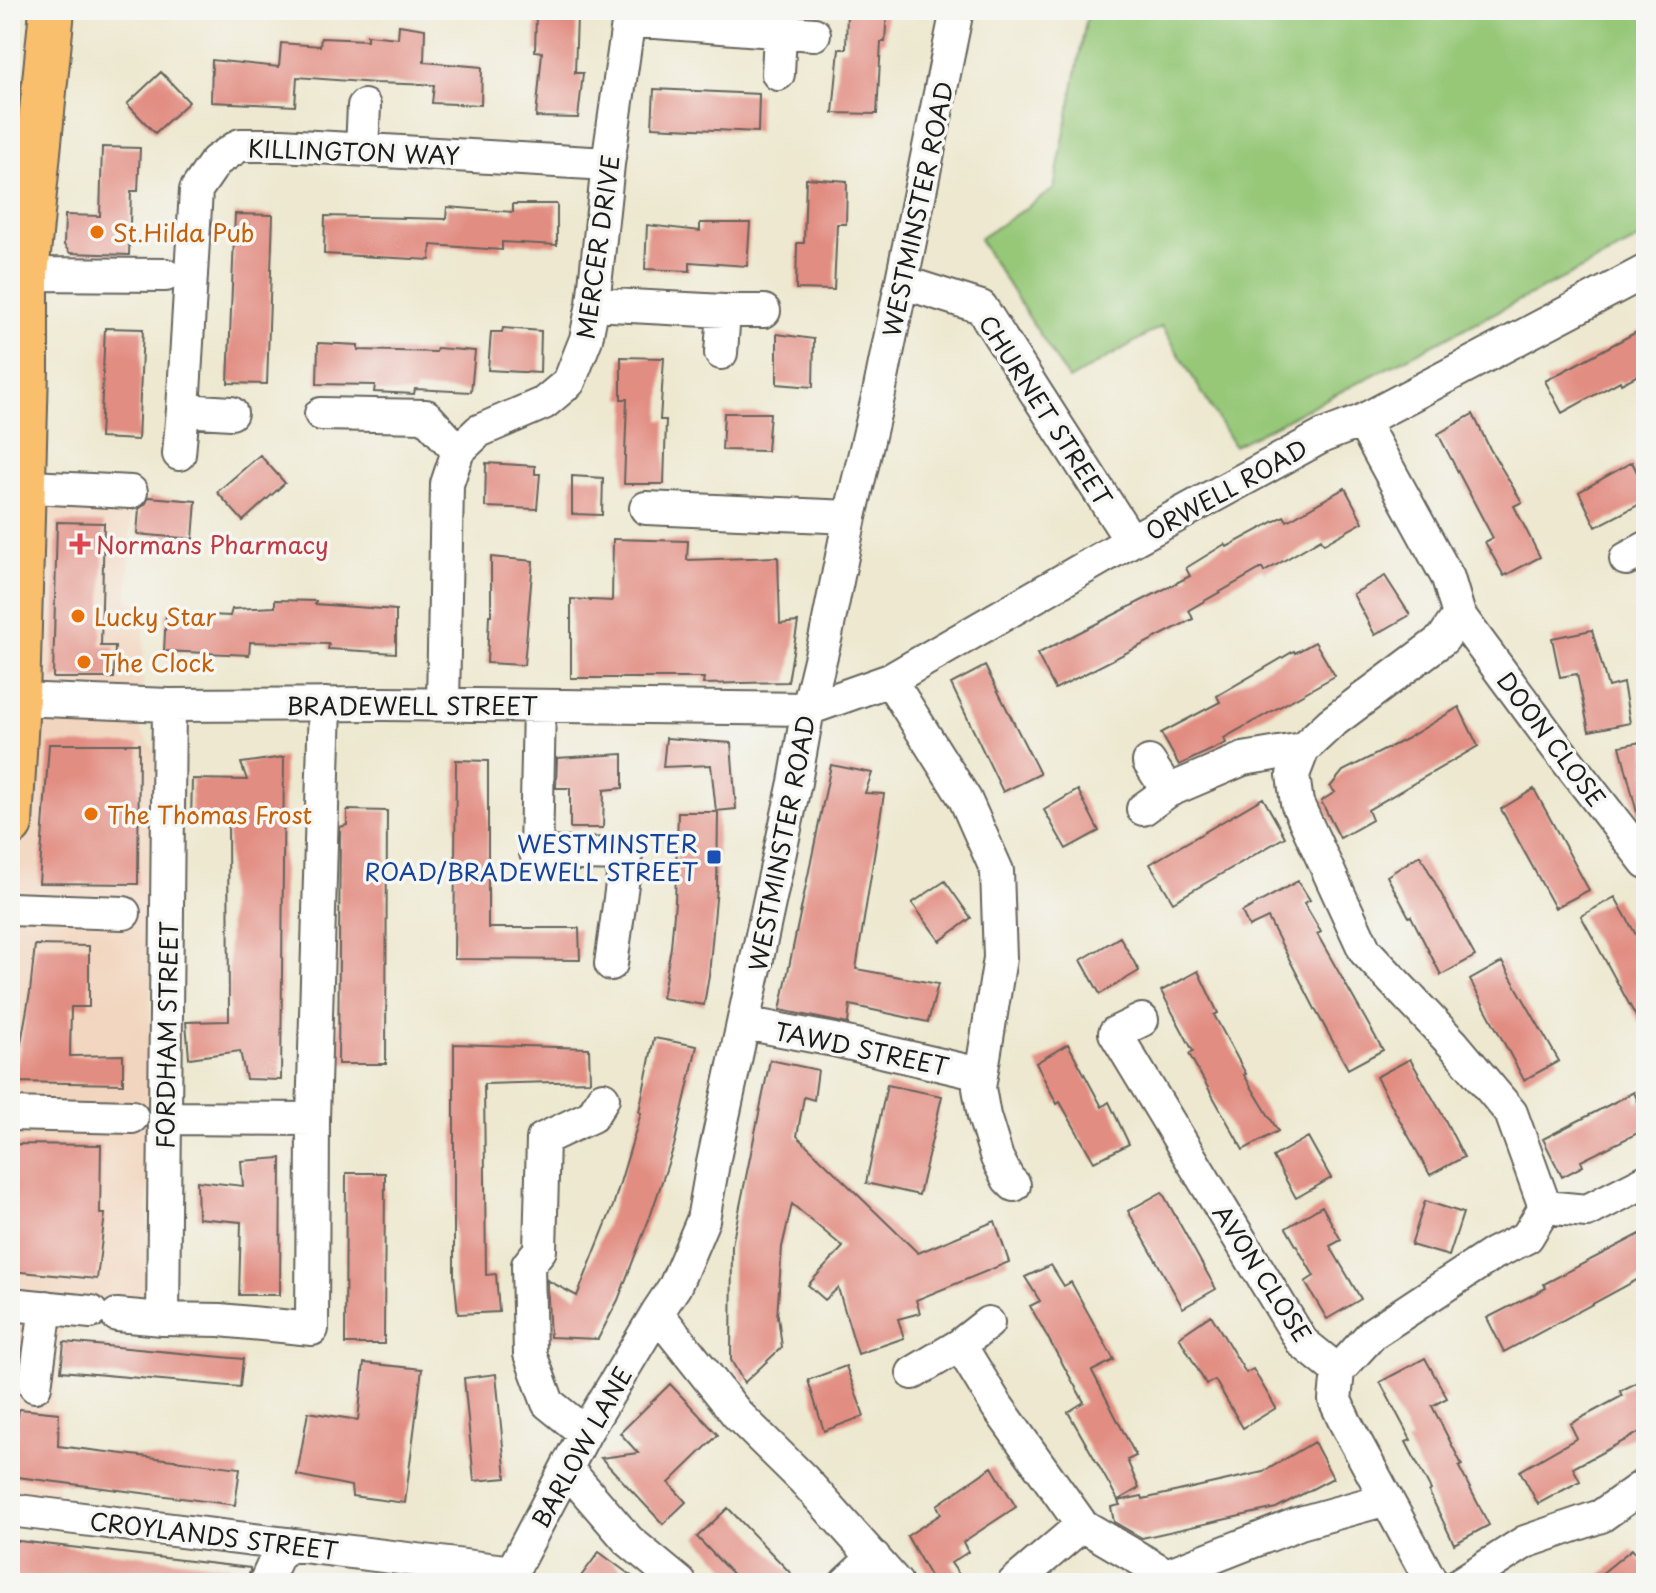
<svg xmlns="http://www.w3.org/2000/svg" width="1656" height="1593" viewBox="0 0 1656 1593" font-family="'Playpen Sans',sans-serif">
	<rect width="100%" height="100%" fill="#f6f6f2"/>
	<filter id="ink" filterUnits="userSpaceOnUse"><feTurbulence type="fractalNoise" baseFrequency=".0125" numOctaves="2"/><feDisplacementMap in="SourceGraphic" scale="16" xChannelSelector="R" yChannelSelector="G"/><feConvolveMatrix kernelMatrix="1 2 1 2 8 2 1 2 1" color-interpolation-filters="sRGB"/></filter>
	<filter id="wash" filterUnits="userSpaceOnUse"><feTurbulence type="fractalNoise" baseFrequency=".006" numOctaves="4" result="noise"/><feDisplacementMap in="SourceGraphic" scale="32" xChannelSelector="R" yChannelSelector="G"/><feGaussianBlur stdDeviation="1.8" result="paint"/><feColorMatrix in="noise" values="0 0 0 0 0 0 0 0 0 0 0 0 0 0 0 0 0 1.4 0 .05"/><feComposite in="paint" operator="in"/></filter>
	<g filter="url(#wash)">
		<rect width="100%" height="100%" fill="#ede8cf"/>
		<path fill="#f2d5be" d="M22,504L131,507L128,602L145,604L141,732L155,751L146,1305L65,1308L52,1410L63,1412L56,1517L10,1511V534Z"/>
		<path fill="#96c878" stroke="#59724a" stroke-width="2" d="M1088,10H1646V236L1234,446L1162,326L1069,380L979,239L1054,189Z"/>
		<g id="blocks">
			<path fill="#e28d82" d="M847,10H887L885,42H881L877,114L833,113L839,49H846Z
				M536,15L577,16L575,73H583L578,118L536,117L542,52L535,51Z
				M399,25L425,29L424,62L482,67L481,105L432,103L434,85L375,83L297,77L295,106L211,102L212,60L279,67L281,43L320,46L321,38L367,40V35L398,38Z
				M161,72L189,102L155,133L127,104Z
				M654,89L759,94L758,132L652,127Z
				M102,147L140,148L138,191H131L129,255L70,253L64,245L65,215L100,216Z
				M806,178L847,181L846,224H837L834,290L796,289L797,243H804Z
				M513,204H557V245L502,242V250L431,245L430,260L324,254L325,216L446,219L447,207L513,212Z
				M235,214L273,215L267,384L228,383Z
				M700,223H750L747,266L690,262V271L645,269L647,225L700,231Z
				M1646,327V371L1621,384L1620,381L1562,413L1545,381Z
				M105,328L143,329L138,440L100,438Z
				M503,328L541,331L540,373L488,370L491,332H502Z
				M777,334L814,339L813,387L777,384Z
				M318,343L358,345V350L436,352L437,348L475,351L471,392L415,389L414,394L374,392L375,385L317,384Z
				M621,357L664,358L660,420H666L664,484H624L627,399H621Z
				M724,413H770L767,451L722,450Z
				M1473,414L1490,449L1522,502L1514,506L1540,557L1504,576L1485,542L1493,538L1438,434Z
				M260,455L285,483L243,521L217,492Z
				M1632,462L1646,490V501L1596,527L1579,492Z
				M486,463L535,466V474H540L537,509L485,507Z
				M572,476L603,478L602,515L572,514Z
				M1345,488L1363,522L1324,544L1321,539L1264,572L1262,568L1189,610L1193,619L1055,689L1037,654L1190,576L1186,568L1225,544L1227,547L1284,516L1287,521Z
				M149,497L196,501L193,539L137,534L139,509L146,503Z
				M57,522L104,523L101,646H115L114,678H53Z
				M613,539L688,541L687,560L778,557L780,624L798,622L788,682L703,684L704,678H571V599L612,601Z
				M491,557L533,561L524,665L487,663L489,615H491Z
				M1385,576L1410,615L1375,635L1353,594Z
				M275,600L316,601L315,604L396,610V653L328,649L329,644L250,642L249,655L164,651L166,613L230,616L232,609L275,607Z
				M1592,630L1608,687L1623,683L1630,723L1589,731L1577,674L1560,677L1552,638Z
				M1315,642L1335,676L1224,738L1226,743L1179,765L1161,733L1220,702L1217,696L1294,651L1295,653Z
				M985,666L1040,774L1003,792L951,684Z
				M1459,707L1478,746L1368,810L1372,820L1340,838L1321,801L1335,792L1330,787L1343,771L1406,739Z
				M666,738L731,743L736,809L716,811L711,765L663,767Z
				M1646,741V816L1638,817L1620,746Z
				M49,744H139L138,884L39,883Z
				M623,754V788L604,790L603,828H570V788H556L557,758Z
				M284,757L281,1080L246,1079L240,1051L189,1058L186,1022L229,1021L228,822H191L192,779L247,780L241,763Z
				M456,760L488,761V928H579L580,960L454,959Z
				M831,765L872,773L865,793L884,794L856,969L938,984L928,1022L850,1005L848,1024L780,1010Z
				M1534,789L1589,890L1555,908L1501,809Z
				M1078,790L1099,831L1066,849L1044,810Z
				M1263,798L1285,837L1173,902L1150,864Z
				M347,810L387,811L386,1064H338L340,827L347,825Z
				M678,812H718L717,888L709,975L704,1005L662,998L671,947L675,902Z
				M1420,855L1475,956L1441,975L1411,916L1409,917L1387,876Z
				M945,881L971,918L940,941L912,903Z
				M1298,881L1310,900L1304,903L1321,932L1317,934L1383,1050L1348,1069L1316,1011L1268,918L1249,927L1242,912Z
				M1615,897L1646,953V1035L1581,916Z
				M1120,937L1139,971L1100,994L1081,960Z
				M35,945L89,946V1007H71L70,1056L123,1055V1084L14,1082L30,992Z
				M1502,962L1559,1061L1524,1080L1470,980Z
				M1198,971L1218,1013L1214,1015L1246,1074L1244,1075L1278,1131L1243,1150L1189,1054L1193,1051L1161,991Z
				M654,1038L697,1046L674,1146L651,1214L618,1300L598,1339L550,1337L547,1280L577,1296L613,1206L641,1113L639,1112Z
				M454,1044L589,1048L590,1081L484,1084L486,1275L496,1274L499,1312L458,1314L454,1275Z
				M1068,1044L1102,1107L1109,1102L1129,1144L1094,1162L1060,1102L1057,1104L1036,1063Z
				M1410,1059L1442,1114L1464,1157L1430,1175L1376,1077Z
				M770,1060L818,1070L814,1100L804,1097L797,1136L918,1253L995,1221L1009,1262L916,1300L920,1313L898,1319L904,1338L858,1354L838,1288L825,1300L808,1285L843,1247L792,1204L782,1247L777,1317L778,1316L782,1347L744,1383L731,1360L732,1245Z
				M887,1085L942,1096L919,1195L866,1183Z
				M1634,1092L1638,1102L1646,1098V1129L1581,1161L1583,1166L1562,1177L1543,1139Z
				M1308,1137L1331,1178L1296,1198L1273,1157Z
				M10,1144L101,1145L100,1214H105L97,1279L10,1271Z
				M281,1158L280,1295H239L241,1222L198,1218L197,1181L243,1186L241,1161Z
				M346,1173H385L384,1344H345Z
				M1162,1192L1216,1289L1183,1308L1128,1211Z
				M1425,1201L1463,1213L1449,1256L1411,1245Z
				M1322,1206L1341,1240L1330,1246L1361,1299L1327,1319L1305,1282L1314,1276L1286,1228Z
				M1646,1231V1275L1504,1352L1487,1318L1546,1288L1544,1284Z
				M1051,1265L1064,1286L1071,1282L1114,1360L1092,1371L1136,1456L1127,1460L1139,1488L1118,1500L1068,1412L1084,1402L1030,1306L1040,1301L1025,1277Z
				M1211,1315L1246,1373L1253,1369L1276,1408L1243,1428L1215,1380L1206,1384L1179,1337Z
				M64,1342L243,1359L240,1387L61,1371Z
				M1425,1358L1447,1398L1432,1406L1462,1465L1459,1467L1489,1525L1454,1544L1429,1492L1431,1490L1406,1442L1411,1440L1380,1382Z
				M364,1363L422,1369L405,1503L352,1496L351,1486L297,1475L308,1412L358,1420Z
				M846,1366L864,1416L824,1431L808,1380Z
				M496,1374L506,1478L474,1481L464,1378Z
				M1646,1378V1443L1640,1432L1573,1468L1580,1481L1538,1504L1520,1471L1577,1438L1570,1424L1622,1396L1620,1391Z
				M670,1384L718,1435L669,1483L686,1502L663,1524L601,1458L638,1453L620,1433Z
				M19,1409L59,1413L58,1446L240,1468L235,1505L10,1476V1416L18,1417Z
				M1314,1442L1333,1478L1276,1508L1142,1538L1114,1522L1111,1507L1120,1505L1118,1501L1142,1496L1143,1499L1263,1472Z
				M992,1467L1016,1507L963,1542L968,1552L951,1563L965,1583H934L907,1536L941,1514L937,1505Z
				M728,1508L800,1583H741L697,1537Z
				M10,1540L250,1568V1571L246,1583H10Z
				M1632,1549L1646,1567V1583H1590Z
				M599,1552L641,1583H576Z"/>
		</g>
	</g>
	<g filter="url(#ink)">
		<use href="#blocks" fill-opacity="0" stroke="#65635b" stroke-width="2"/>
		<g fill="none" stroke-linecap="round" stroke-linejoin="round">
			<defs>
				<path id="minor" d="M629,20L814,34
					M778,74L780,32
					M362,149L364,106
					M26,274L165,275
					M902,282L981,307L1131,541
					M593,304L724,311H764
					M721,353L724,311
					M183,410L231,413
					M321,414L426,416L458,451
					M179,454L183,410L196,190L216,161L240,145H281L608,164
					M10,486L131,492
					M646,508L850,517
					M1626,559L1646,548
					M1459,615L1558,749L1646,862
					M890,680L965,799L997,871L1000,958L979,1088L984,1116L997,1158L1008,1179L1014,1185
					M17,699L169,705L384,704L808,709L890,680L1131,541L1323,436L1362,421L1646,271
					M443,705L447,484L458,451L479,431L544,403L569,382L586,339L593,304L608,164L630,10
					M539,706L536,853L626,855L611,964
					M1149,762L1168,791
					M1143,809L1168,791L1243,759L1303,749
					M10,909L124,913
					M1142,1020L1115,1033L1302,1342L1338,1371L1335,1400L1345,1422L1432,1583
					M744,1023L834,1040L980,1074
					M10,1114L132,1117
					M165,1118L313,1119
					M1545,1207L1587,1211L1646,1181
					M10,1304L91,1312
					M657,1313L737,1414L803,1479L896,1583
					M117,1315L163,1319L169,705
					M163,1319L220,1320L312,1329L313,1119L325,704
					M960,1345L997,1406L1082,1525L1167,1575L1300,1523L1387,1499
					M1338,1371L1373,1333L1493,1254L1527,1237L1545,1207L1511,1113L1454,1045L1365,951L1297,803L1293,775L1303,749L1331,723L1443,639L1459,615L1448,578L1362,421
					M913,1373L960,1345L988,1323
					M35,1386L46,1307
					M585,1433L548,1403L530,1354L528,1265L540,1250L543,1139L592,1116L603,1098
					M567,1469L628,1540L680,1583
					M10,1510L513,1572
					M265,1583L277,1557L288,1544
					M506,1583L585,1433L657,1313L675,1286L703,1220L713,1163L795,782L808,709L826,635L850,517L879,393L957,10
					M846,1583L874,1557
					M1014,1583L1082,1525
					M1461,1583L1525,1542L1601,1516L1646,1484"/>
				<path id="highway" d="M10,824L17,699L26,370V274L52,10"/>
			</defs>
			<use href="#minor" stroke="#65635b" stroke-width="36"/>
			<use href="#highway" stroke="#65635b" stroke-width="48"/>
			<use href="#minor" stroke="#fff" stroke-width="32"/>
			<use href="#highway" stroke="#f9bf6d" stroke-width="44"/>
		</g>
	</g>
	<g fill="#e8710a" stroke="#f6f6f2" stroke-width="3">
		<circle cx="97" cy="232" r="8"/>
		<circle cx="78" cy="616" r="8"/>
		<circle cx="84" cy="662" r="8"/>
		<circle cx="91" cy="814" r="8"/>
	</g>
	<path fill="#e0444e" stroke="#f6f6f2" stroke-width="3" d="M76 532h8v8h8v8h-8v8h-8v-8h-8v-8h8z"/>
	<rect fill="#1a4fb4" stroke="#f6f6f2" stroke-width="3" x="706" y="849" width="16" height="16" rx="4"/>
	<g text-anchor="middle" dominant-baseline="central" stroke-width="7" stroke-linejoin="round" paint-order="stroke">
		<g font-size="24" fill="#1c1c1c" stroke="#f6f6f2">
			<text transform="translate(354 151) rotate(2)">KILLINGTON WAY</text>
			<text transform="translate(917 209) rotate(-78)">WESTMINSTER ROAD</text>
			<text transform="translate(597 247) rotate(-82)">MERCER DRIVE</text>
			<text transform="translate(1046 410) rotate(57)">CHURNET STREET</text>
			<text transform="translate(1226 489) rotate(-29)">ORWELL ROAD</text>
			<text x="412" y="705">BRADEWELL STREET</text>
			<text transform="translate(1552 739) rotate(53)">DOON CLOSE</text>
			<text transform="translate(781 843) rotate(-79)">WESTMINSTER ROAD</text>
			<text transform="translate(166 1035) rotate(-89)">FORDHAM STREET</text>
			<text transform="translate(862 1048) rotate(12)">TAWD STREET</text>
			<text transform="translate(1263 1273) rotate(57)">AVON CLOSE</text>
			<text transform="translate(581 1447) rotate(-61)">BARLOW LANE</text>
			<text transform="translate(214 1535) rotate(7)">CROYLANDS STREET</text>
		</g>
		<g font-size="24" fill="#c56008" stroke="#f6f6f2" text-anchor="start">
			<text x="113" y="232">St.Hilda Pub</text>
			<text x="94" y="616">Lucky Star</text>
			<text x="100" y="662">The Clock</text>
			<text x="107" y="814">The Thomas Frost</text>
		</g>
		<g font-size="24" fill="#be3a42" stroke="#f6f6f2" text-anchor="start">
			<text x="96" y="544">Normans Pharmacy</text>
		</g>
		<g font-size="24" fill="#164399" stroke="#f6f6f2" text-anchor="end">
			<text x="698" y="843">WESTMINSTER<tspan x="698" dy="28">ROAD/BRADEWELL STREET</tspan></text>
		</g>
	</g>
	<rect width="1656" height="1593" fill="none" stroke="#f6f6f2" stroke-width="40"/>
</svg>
